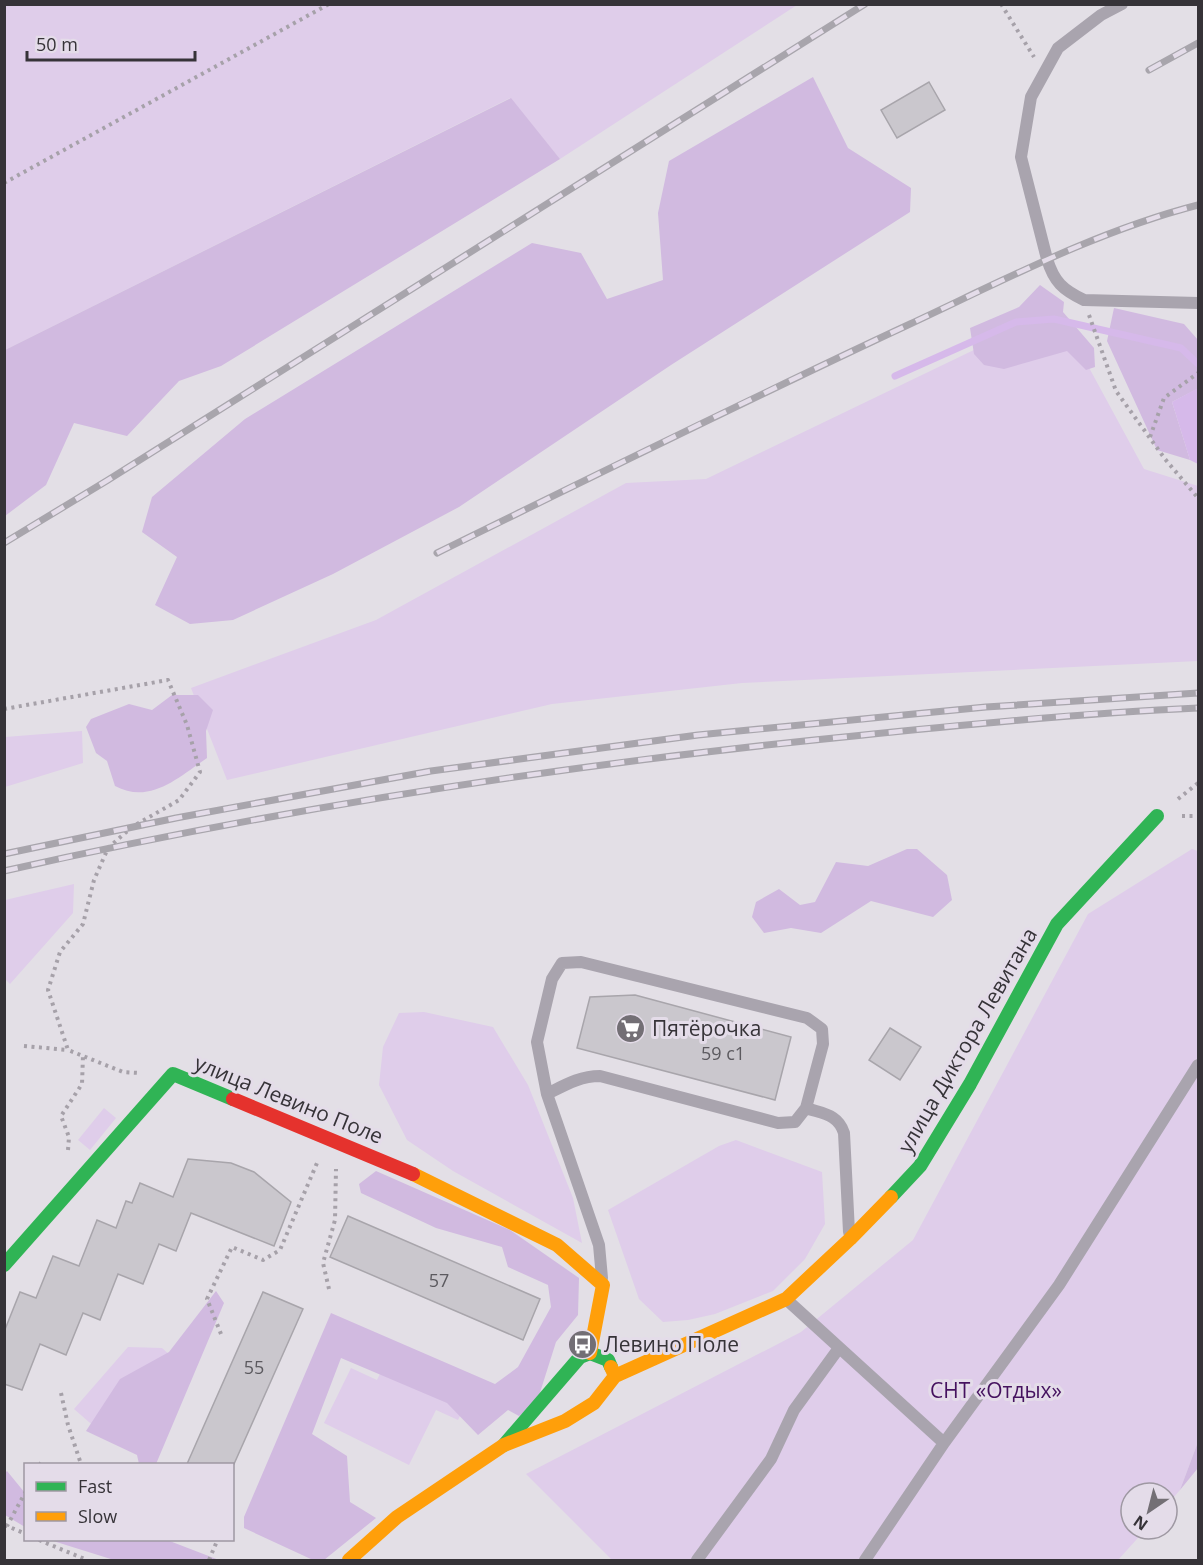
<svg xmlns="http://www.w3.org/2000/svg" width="1203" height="1565" viewBox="0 0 1203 1565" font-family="'Open Sans',sans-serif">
	<rect width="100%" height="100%" fill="#e3dfe6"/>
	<path fill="#dfcdea" d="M5,5H797L560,159L510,98L5,350Z
		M1036,320L1074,340L1144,469L1198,486V661L742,683L552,704L227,780L191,688L376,620L626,483L706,479Z
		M82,731L83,763L5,787V737Z
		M1192,849L1198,851V1442L1180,1490L1167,1505V1493H1131V1529H1146L1118,1560H612L526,1474L801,1332L913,1240L1088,914Z
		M74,884L73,913L10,984L5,979V900Z
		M424,1012L493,1027L528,1085L573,1198L582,1243L453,1171L407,1140L379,1085L383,1047L399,1013Z
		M104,1108L116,1118L90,1150L78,1140Z
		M736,1140L822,1172L825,1224L805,1259L773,1291L715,1314L688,1320L663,1322L639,1299L608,1210L719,1146Z
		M128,1347L162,1348L172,1357L105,1436L74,1409Z
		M392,1349L474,1388L458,1420L436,1410L409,1465L324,1423L351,1368L377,1380Z"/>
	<path fill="#d1bae0" d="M813,77L848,148L911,188L910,212L671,365L459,507L333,574L233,620L190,624L155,605L177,557L142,532L152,497L245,419L532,243L581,253L607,299L663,280L658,213L669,161Z
		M511,98L560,159L221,366L179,381L127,436L74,423L46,485L5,516V350Z
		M1040,285L1064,302L1063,312L1094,348L1095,367L1086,370L1067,351L1004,369L984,365L974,354L970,328L1019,307Z
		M1114,308L1184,324L1198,340L1197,389L1172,402L1190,460L1157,450L1107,341Z
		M172,695H198L213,710L206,731L207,758C179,777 150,805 115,786L107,761L96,753L86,727L91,719L129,704L152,710Z
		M907,849H917L947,875L952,900L933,917L871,901L821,933L791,928L764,933L752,917L756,902L779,889L800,905L815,902L836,862L868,866Z
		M376,1171L510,1230L579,1278L578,1315L556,1342L537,1402L519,1416L508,1410L478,1435L447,1403L341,1358L312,1434L347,1456L350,1502L376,1518L324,1560H313L244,1528V1517L331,1313L495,1384L518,1367L551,1307L548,1285L508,1267L502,1247L436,1228L361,1193L359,1184Z
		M216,1291L224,1303L156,1464H139L137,1455L86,1431L120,1379L169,1352Z
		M1198,1442V1468L1180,1490Z
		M7,1471L25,1493V1527L5,1515V1473Z
		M50,1540H167L219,1560H114Z"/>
	<path fill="#d6b9ea" d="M1198,388V464L1190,460L1172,402Z"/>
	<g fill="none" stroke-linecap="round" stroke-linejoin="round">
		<path stroke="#d6b9ea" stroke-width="7" d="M895,376L1016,322L1054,319L1181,348L1198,364"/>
	</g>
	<path fill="#cac7cd" stroke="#a8a5ab" stroke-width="1.5" d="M929,82L945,110L897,138L881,110Z
		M635,995L791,1037L775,1100L577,1048L590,997Z
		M890,1028L921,1047L900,1080L869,1060Z
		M188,1159L231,1163L254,1172L291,1202L274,1246L191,1213L176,1251L159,1244L143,1284L118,1274L100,1320L83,1313L66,1355L40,1344L22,1390L4,1384V1332L20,1292L36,1298L53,1256L79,1266L97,1220L116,1228L126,1201L132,1203L140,1183L173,1197Z
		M348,1216L540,1299L523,1340L330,1257Z
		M263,1292L303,1309L234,1464H187Z"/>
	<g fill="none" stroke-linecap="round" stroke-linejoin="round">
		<path stroke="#a6a1a9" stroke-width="4" stroke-dasharray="3 4.5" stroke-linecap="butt" d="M1001,4L1034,57
			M4,183L329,4
			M1089,315L1116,391L1165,459L1198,498
			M1150,437L1164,398L1198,373
			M4,709L168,680L187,725L200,772L179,800L132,827L108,848L94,880L83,924L60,952L48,990L68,1050L123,1072L139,1073
			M1178,799L1198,783
			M1182,816H1198
			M24,1046L68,1050
			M68,1150L69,1137L61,1116L82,1084L83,1056
			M329,1289L323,1263L335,1220L336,1169
			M221,1334L207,1299L232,1247L263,1260L280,1250L317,1163
			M61,1393L68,1425L81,1464
			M40,1464L41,1463
			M26,1491L7,1526L26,1534
			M39,1540L87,1560
			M209,1560L217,1541"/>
		<path stroke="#a9a4ae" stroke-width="12" d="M1122,4L1101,15L1058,48L1031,97L1021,157L1047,259C1054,282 1063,290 1084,300L1198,303
			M547,1094C565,1085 580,1076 600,1076L778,1123L795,1122L806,1108L823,1044L822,1029L807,1018L581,962L562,963L552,979L537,1042L547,1094L599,1245L602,1278
			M806,1108C823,1114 838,1114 844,1133L849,1232
			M787,1300L944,1443L1059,1285L1198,1065
			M697,1560L771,1459L794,1410L839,1348
			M865,1560L944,1443"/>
		<path stroke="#30b455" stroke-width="14" d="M891,1197L920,1166L970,1084L1057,924L1157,816
			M4,1265L173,1074L233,1099
			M504,1445L580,1357L590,1353L608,1360L611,1367"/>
		<path stroke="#ff9f0a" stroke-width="14" d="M413,1174L557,1245L603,1285L590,1353
			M615,1376L786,1299L850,1239L891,1197
			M349,1560L397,1517L504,1445L565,1421L594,1403L615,1376L611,1367"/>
		<path stroke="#e5322d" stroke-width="14" d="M233,1099L413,1174"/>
		<defs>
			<path id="rail" d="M1149,70L1198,43
				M4,543L108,480L865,4
				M437,553C594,476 751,398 910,324C1004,280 1097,231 1198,205
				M4,854L176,818L431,771L698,735L986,707L1198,693
				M4,871C284,808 569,764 854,736C969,724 1083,713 1198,708"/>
		</defs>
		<use href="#rail" stroke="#a8a5ac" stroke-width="7"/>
		<use href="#rail" stroke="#e4dce9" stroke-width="4.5" stroke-dasharray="14" stroke-linecap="butt"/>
	</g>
	<defs>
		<symbol id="supermarket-disc" viewBox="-11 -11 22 22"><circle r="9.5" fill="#736f75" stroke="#e4dce9"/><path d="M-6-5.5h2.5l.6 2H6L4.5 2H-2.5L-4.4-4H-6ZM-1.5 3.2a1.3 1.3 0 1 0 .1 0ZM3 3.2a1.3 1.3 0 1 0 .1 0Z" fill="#fff"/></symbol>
		<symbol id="bus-disc" viewBox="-11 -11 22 22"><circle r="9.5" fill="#736f75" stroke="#e4dce9"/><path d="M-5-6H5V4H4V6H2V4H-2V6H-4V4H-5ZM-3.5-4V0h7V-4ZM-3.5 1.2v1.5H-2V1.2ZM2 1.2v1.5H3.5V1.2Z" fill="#fff"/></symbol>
	</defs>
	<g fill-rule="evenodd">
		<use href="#supermarket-disc" x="614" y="1012" width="33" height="33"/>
		<use href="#bus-disc" x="566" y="1328" width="33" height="33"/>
	</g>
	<g text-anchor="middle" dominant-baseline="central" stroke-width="6" stroke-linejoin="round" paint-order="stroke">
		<g font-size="18" fill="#5c5a5f">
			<text x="723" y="1053">59 с1</text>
			<text x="439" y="1280">57</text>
			<text x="254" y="1367">55</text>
		</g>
		<g font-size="21" fill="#363338" stroke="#e4dce9" text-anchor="start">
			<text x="652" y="1028">Пятёрочка</text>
			<text x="604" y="1344">Левино Поле</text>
		</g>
		<g font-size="21" fill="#363338" stroke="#e4dce9">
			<text transform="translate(967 1040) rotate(-60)">улица Диктора Левитана</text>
			<text transform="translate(289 1099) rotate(22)">улица Левино Поле</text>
		</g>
		<g font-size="21" fill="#45125f" stroke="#e4dce9">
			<text x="996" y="1390">СНТ «Отдых»</text>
		</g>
	</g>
	<rect width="1203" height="1565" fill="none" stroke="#363338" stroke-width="12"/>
	<rect x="24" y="1463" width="210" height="78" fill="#e4dce9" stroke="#9e98a2" stroke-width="1.5"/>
	<rect x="36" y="1482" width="30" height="9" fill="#30b455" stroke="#9e98a2" stroke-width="1.5"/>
	<text x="78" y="1493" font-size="18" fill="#363338">Fast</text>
	<rect x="36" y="1512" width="30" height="9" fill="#ff9f0a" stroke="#9e98a2" stroke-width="1.5"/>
	<text x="78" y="1523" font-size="18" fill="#363338">Slow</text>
	<g transform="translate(1149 1511) rotate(215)"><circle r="28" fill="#e4dce9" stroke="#9e98a2" stroke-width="1.5"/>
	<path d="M0-4.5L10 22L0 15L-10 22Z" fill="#736f75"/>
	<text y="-9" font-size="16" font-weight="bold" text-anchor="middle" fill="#363338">N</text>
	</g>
	<path d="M27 51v9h168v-9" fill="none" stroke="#363338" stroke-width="3"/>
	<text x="36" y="51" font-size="18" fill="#363338" stroke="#e4dce9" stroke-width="4.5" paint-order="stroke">50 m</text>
</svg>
